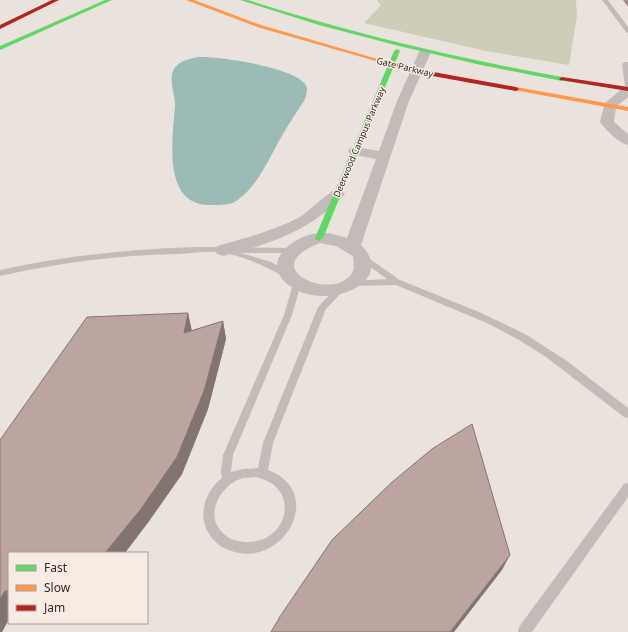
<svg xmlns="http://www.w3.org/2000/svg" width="628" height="632" viewBox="0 0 628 632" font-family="'Noto Sans',sans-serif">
	<rect width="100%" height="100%" fill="#eae2dd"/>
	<path fill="#cdcdb8" d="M377,0H576L577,16L569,65L486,51L364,23L381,5Z"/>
	<path fill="#9cbab6" d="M198,57C218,56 293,67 305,84C309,89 306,96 304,101C297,112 289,123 283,134C270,156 259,184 239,199C230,206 220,205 210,205C161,205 173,137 175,105C175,94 168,79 174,69C179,61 189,59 198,57Z"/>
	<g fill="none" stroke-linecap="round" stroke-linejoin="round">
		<path fill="#c2bbb7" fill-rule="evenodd" d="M602,0H608L628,27V33L626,32Z
			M625,62H628V88L625,86L622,64Z
			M195,247L294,248L295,250L291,253H241L271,262L291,273L292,275L288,278L285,277C267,267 244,256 223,253C209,250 192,253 177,254C117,255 59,263 0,276V270C64,256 129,249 195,247Z
			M361,253L400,280L479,312L525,334L567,361L628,408V418L624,417L546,357L519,340L489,324L396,285L349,286L348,284L349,282L352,281L387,279L358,258L357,256Z
			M297,281L301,284L292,315L233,455L231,472L243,469L258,468L263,443L318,307L337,287H343L344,289L343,291L326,309L273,443L268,470C328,492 282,574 226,549C215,544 206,533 204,521C201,505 209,488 222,478L221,472L223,455L284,315L293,284ZM255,477C303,486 288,545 245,542C235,541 228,539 221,531C205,514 221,486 240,479C244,477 250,478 255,477Z
			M628,483V497L532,632H518L519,627L624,484Z"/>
		<path fill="#c2bbb7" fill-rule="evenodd" d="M425,49L431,52L409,101L361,245C400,284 319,315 285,282C261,259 297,234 320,233C329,232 338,236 347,238L376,159L350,154L348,151L350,148L355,147L379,151L397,101L419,52ZM320,243L336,246L353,256L354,269C340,306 251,269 320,243Z
			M628,86V97L616,107L614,122L628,134V145C617,142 607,131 600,122L605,103L624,87Z
			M337,189L342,191L345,194L342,197C308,232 269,244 223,256L217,254L215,250L217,246C246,238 273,231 300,217C311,210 328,192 337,189Z"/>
		<path fill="#63d668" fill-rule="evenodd" d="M105,0H112L0,50V46Z
			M240,0H248C351,33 456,58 562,77L565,79L562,81L481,65L399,46L319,25Z
			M397,49L400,51L323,238L319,241L316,240L315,238L394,51Z"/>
		<path fill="#ff974d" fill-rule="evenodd" d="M186,0H194L261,25L391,63L386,64L257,27Z
			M516,87L628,107V111L514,90L513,89Z"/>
		<path fill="#b3261e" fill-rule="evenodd" d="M52,0H59L0,29V25Z
			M388,61L417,69L516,87L519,89L516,91L416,73L386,64L385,63Z
			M562,77L628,87V91L560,80L559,79Z"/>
	</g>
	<path fill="#a28e8a" d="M623,0H628V7Z
		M188,313L191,331L223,321L226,339L208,409L182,474L147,524L9,553V619L2,632L0,440Z"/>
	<path fill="#847470" d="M188,313L192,331L184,333Z
		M223,321L226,339L208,409L182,474L147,524L125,553H105Z
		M510,555L502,570L454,632H450Z
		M5,591L9,595V619L2,632H0V599Z"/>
	<path fill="#bca5a0" stroke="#847470" d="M188,313L184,333L223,321L204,391L177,457L141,509L105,553H9V591H5L0,599V440L87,317Z
		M472,424L510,555L450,632H271L281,615L332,540L391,483L432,449Z"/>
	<g text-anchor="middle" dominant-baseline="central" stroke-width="3" stroke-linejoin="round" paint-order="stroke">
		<g font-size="9" fill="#322826" stroke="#f7ece4">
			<text transform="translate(405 67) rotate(14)">Gate Parkway</text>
			<text transform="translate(359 142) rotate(-67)">Deerwood Campus Parkway</text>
		</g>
	</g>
	<rect x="8" y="552" width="140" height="72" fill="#f7ece4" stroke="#a89e98"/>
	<rect x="16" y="565" width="20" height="6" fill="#63d668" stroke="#a89e98"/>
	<text x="44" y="572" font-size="12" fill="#322826">Fast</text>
	<rect x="16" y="585" width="20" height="6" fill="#ff974d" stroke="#a89e98"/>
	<text x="44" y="592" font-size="12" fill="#322826">Slow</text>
	<rect x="16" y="605" width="20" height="6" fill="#b3261e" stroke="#a89e98"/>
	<text x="44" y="612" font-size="12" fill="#322826">Jam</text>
</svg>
